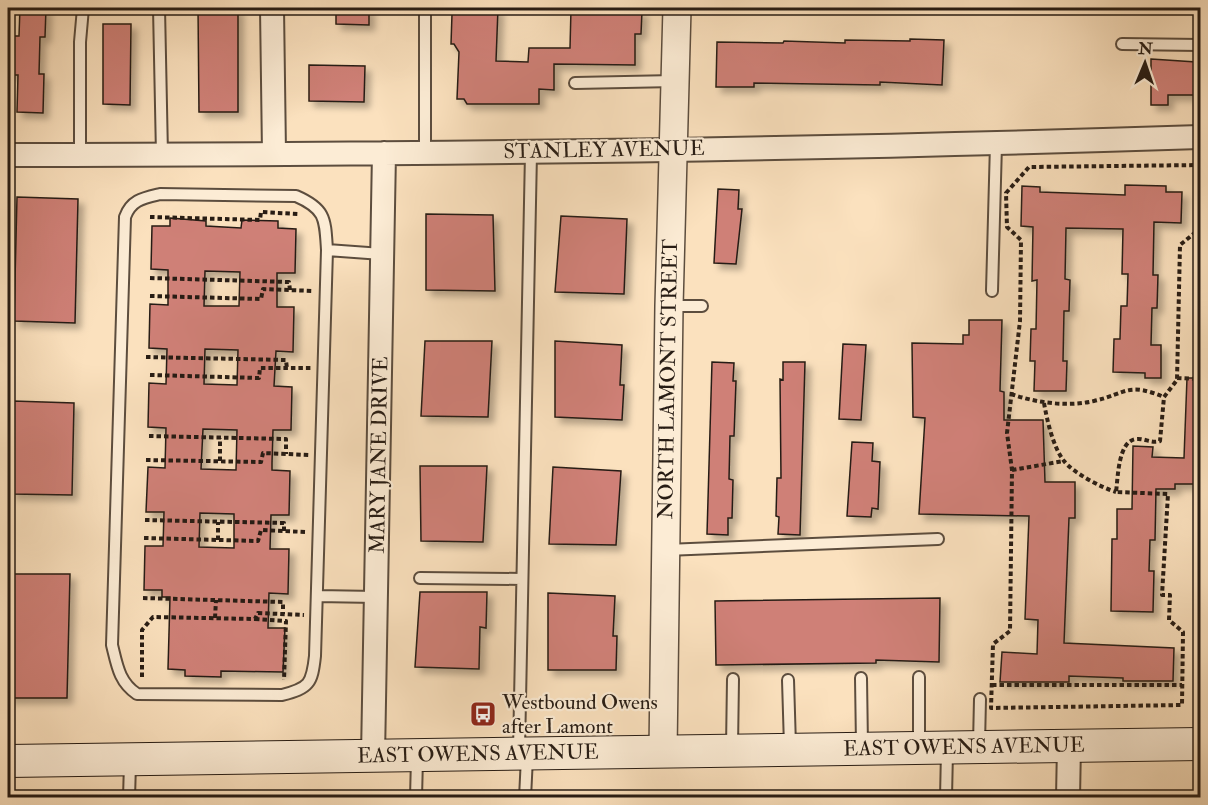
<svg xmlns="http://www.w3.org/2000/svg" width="1208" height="805" viewBox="0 0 1208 805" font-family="'IM FELL Double Pica',serif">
	<defs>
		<filter id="shadow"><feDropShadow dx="5.5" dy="5.5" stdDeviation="3" flood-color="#0004"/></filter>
	</defs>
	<rect width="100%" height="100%" fill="#fbe1be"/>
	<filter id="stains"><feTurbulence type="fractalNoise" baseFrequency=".00333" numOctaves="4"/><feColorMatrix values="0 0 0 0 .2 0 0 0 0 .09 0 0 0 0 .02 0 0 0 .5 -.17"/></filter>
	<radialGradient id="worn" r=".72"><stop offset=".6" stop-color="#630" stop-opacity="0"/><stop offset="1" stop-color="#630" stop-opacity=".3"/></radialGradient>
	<path fill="#cf8077" stroke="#271c14" stroke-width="1.5" fill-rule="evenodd" filter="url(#shadow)" d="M20,8H46L45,37H40L39,74H44L43,113L17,112L18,75H10V36H19Z
		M198,8H238V112H199Z
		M336,8H369V25L336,24Z
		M458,8H498L496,61L528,62L529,48H570L571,9L642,11L641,34H635V65L554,64V90L539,89V104H467L464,99H457L459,52L454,44H451L452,14L458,12Z
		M103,24H131L130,105L103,104Z
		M910,39L944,40L942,85L880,82V85L754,83V87H716L717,42L783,43L784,41L845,43V40L910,41Z
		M1151,59L1196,62L1195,95H1168V105H1151Z
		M309,65L365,66L364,102L309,101Z
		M1125,185L1166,186V192H1182L1181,223L1154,222L1153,275H1158L1157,308H1152L1151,345H1161V378H1145V373L1113,372L1114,339H1120L1121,306H1127L1128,274H1122L1123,229L1066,228L1065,279L1070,280L1069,311H1064L1063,361H1067L1066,391H1034L1035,361H1030L1031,329H1036L1037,280L1032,281L1033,227L1021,226L1022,186L1040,187V192L1125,195Z
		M718,189L739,190L738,209H742L736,264L714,263Z
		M17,197L78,199L75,323L14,321Z
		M426,214L493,215L495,291L426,290Z
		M561,216L627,219L624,294L555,292Z
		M170,218L206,221V226L241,228L242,220L278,221V228L296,229L295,273H277V307H294L293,352L276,351L274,386L292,387L291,430H273L272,463V470L290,471L289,515H271L270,549H289L288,594L269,593L268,628H285L283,672L221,671V677L185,676V670L168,669L170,597H162V590H144L145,546H163L164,512H146L148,467L165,468L166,428L148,427L149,383L166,384L167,349L149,348L150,304L168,305V270L151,269L152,226H170ZM205,271L240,272L239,306H204ZM205,349L238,350L237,385L204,384ZM203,429L237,430L236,470L201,469ZM200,513L234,514V548L199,547Z
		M969,320H1002L1000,391L1004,392V420H1043L1045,482H1075V518H1069L1064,643L1174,648L1173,681H1123V678L1069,676V682H1000L1002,652L1037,654L1038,620L1025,619L1029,516L919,514L925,418L913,417L912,343L963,344V335H969Z
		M425,341H492L488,417L421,416Z
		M555,341L622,345L620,385H624L622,420L555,417Z
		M843,344L866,345L861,420L839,419Z
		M712,362L734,363L733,381H736L734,436H730L729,479L733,480L732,518H728V535L707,534Z
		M783,362H805L800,535L778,534L779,517L776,516L777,478H781L780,379L783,380Z
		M1187,378H1200V484H1175V489H1156L1155,540H1150L1149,571H1154L1153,612L1111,611L1112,539H1117V509H1132L1133,446L1153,447L1152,457L1184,458Z
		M13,401L74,403L72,495L11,494Z
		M852,442L873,443L872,461L880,462L878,509L872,508L871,517L847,516Z
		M420,466H487L483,542L421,541Z
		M553,467L621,471L616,545L549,544Z
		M9,574H70L67,698H8Z
		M420,592H487L486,628L480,627L479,669L415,667Z
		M548,593L615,596L613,636H617L616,670H548Z
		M940,598L939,662L876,660V663L716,665L715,601Z"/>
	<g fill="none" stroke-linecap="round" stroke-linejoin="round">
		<defs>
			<path id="service" d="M159,8L162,155
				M1122,44L1200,45
				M575,83L675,81
				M425,153V8
				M80,155V42L83,8
				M160,194L296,196C326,209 325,219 327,250L315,656C312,684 309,688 282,695L137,694C119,682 117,665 112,645L125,217C131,200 143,198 160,194Z
				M327,250L382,254
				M992,291L996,144
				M669,306H702
				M666,550L938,539
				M420,578L522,579
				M317,596L376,597
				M919,677V744
				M861,678L862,745
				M788,680L790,746
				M979,744L980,699
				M732,747L733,679
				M519,750L531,153
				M129,798L130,763
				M416,798L417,758
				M525,798L527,757
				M946,798L947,751"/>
			<path id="minor" d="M272,8L274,153
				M8,155C405,155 803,150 1200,137
				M373,756L384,153
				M1068,798L1069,745"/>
			<path id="tertiary" d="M663,752L669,306L677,8"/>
			<path id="secondary" d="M8,761L1200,744"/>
		</defs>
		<use href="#service" stroke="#5c4d3e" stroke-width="14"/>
		<use href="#minor" stroke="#5c4d3e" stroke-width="26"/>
		<use href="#tertiary" stroke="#5c4d3e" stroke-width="30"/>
		<use href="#secondary" stroke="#271c14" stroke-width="34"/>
		<path stroke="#271c14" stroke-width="4" stroke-dasharray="4.5 3" stroke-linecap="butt" d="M1200,165L1197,231L1180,245L1177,380L1164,397L1160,441C1151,444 1145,438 1136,439C1118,441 1118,478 1116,492L1168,494L1162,595H1170L1169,620L1183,632L1182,705L991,708L993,644L1010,631L1012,470L1007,433L1020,321L1021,240L1007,227L1006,193L1029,167Z
			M150,217L260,220L261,212L298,214
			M150,278L289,282L290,290
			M150,296L261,299L263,289L314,291
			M146,357L286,360L287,369
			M150,375L259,378L260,368H311
			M1177,378L1200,379
			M1011,394C1037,403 1067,407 1094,401C1128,393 1127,382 1164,397
			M1044,403C1047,420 1053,447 1064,461C1072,472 1102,488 1116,492
			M149,436L286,439V454
			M146,460L261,462L263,453L309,455
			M220,461V438
			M1012,470L1064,461
			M145,520L284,523V531
			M144,538L258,541L261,530L306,532
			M218,540V522
			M143,598L283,602V614
			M215,618L216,600
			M255,619L286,621L284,680
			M142,677V630L153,617L255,619L258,613L304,615
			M992,685H1182"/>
		<use href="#service" stroke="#fcecd5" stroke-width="10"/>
		<use href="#minor" stroke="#fcecd5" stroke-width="22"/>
		<use href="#tertiary" stroke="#fcecd5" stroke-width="27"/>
		<use href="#secondary" stroke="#fcecd5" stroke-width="32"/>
	</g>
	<defs>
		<symbol id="bus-square" viewBox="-11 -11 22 22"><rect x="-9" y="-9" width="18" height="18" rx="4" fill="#8f2418" stroke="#fcecd5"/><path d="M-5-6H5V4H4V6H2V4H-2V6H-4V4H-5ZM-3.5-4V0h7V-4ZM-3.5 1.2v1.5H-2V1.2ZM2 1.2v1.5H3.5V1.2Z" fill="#fff"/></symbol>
	</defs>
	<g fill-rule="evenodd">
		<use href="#bus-square" x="468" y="699" width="30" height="30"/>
	</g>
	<g text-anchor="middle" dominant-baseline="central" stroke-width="4.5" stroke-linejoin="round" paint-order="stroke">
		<g font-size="21" fill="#271c14" stroke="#fcecd5">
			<text transform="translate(604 150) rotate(-1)">STANLEY AVENUE</text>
			<text transform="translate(668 379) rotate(-89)">NORTH LAMONT STREET</text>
			<text transform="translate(379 455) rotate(-89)">MARY JANE DRIVE</text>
			<text transform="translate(964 747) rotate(-1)">EAST OWENS AVENUE</text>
			<text transform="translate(478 754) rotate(-1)">EAST OWENS AVENUE</text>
		</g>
		<g font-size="21" fill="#271c14" stroke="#fcecd5" text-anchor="start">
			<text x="502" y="702">Westbound Owens<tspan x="502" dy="24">after Lamont</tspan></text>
		</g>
	</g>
	<rect width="1208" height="805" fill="none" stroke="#fbe1be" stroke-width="30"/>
	<rect x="9" y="9" width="1190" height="787" fill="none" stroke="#271c14" stroke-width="3"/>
	<rect x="15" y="15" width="1178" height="775" fill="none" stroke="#271c14" stroke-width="1.5"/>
	<g transform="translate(1145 63) rotate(2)" stroke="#fcecd5" stroke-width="4.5" paint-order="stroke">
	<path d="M0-4.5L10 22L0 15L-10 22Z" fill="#271c14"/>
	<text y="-9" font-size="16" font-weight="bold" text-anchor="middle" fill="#271c14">N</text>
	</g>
	<rect width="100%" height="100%" filter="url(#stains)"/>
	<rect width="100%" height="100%" fill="url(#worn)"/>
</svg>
